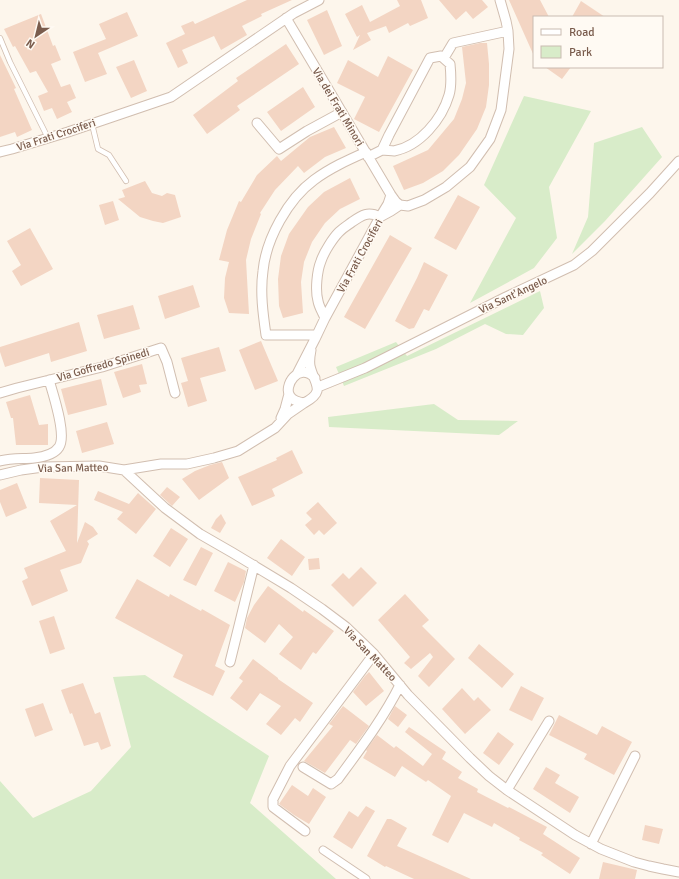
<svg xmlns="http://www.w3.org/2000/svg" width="679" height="879" viewBox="0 0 679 879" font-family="Signika,sans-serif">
	<rect width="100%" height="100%" fill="#fdf6ec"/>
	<path fill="#d8ecc9" d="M524,96L591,111L549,187L557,238L534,268L470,303L516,218L484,185Z
		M642,127L662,157L605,221L572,254L588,217L594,143Z
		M540,291L544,308L523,335L506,334L485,324L436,349L344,386L336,367L396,342L407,356Z
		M434,404L458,420L518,421L499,435L329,427L328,417Z
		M145,675L269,756L250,803L336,879H0V781L33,818L91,791L131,747L113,677Z"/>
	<path fill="#f3d5c3" d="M247,0H292L261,14L262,16L242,26L247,35L221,50L214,36L182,50L188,63L178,68L166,43L185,34L181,26L193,21L195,24Z
		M397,0H421L428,18L410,26L408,23L389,33L386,26L367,33L371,40L353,50L360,35L357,37L345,14L362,5L370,22L400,6Z
		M439,0H482L488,7L473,19L466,11L456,20Z
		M509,0H540L549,17H534V56Z
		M581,1L605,17H572Z
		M327,10L342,46L324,55L307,20Z
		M127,12L138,36L98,53L107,74L85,82L73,52L106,39L99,24Z
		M41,14L53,46L55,45L61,60L51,64L61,87L70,84L76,98L67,102L72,112L57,119L52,108L44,111L38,96L48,92L36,71L30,73L15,46L13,47L4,29Z
		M480,43H487L489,64V85L486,107L477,129L459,155L443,171L423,183L404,190L393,166L428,150L454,119L462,99L466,83L462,47Z
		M286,44L299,64L237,106L240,110L207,134L193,115L238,81L236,78Z
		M0,55L16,88L14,89L32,130L17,137L15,132L0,137Z
		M388,56L413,70L379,132L354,119L365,97L337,83L348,60L378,77Z
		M134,60L147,91L131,98L116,67Z
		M545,67H571L562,79Z
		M303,87L315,107L281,131L267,112Z
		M334,127L346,148L325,157L304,173L298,166L275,190L260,213L261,214L251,239L246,260L249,314L229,313L224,298L225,278L229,262L219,260L227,230L239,201L241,202L257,175L277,156L281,161L310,137Z
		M350,178L360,199L340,209L325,223L312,242L304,262L301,282L303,313L283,318L279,306L278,279L281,256L289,234L308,207L324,192Z
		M145,181L152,193L162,196L167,193L175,195L181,217L163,223L153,221L140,217L118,199L125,197L122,190Z
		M458,195L480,207L456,250L434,238Z
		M113,201L119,220L105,225L99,205Z
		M30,228L53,269L21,286L12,271L21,265L7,241Z
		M390,235L412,248L365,329L344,317Z
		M424,262L448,275L429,311L424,309L414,328L409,329L395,321L417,278Z
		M193,285L200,307L165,319L158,296Z
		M133,305L140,329L104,339L97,315Z
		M79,322L87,351L51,362L49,353L5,367L0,352V347Z
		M261,341L278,381L255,390L239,350Z
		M219,347L226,371L200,378L207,401L188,407L181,383L188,381L181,358Z
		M142,364L147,384L139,385L141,392L123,398L114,372Z
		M101,379L107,405L68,415L61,389Z
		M30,395L39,425L48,424V445H16L13,418H11L6,402Z
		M107,422L114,444L82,453L76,431Z
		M292,450L303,473L272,489L275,496L252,506L238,477L277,460L276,458Z
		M222,462L229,478L199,500L182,479L195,471L210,465Z
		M40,478L79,480L77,543L85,522L93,527L98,534L87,541L89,544L81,563L60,570L68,591L32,606L22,581L28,578L24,568L66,551L50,521L77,505L39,503Z
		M17,483L27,508L6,517L0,502V490Z
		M167,487L180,497L172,506L160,495Z
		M98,491L129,504L138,493L156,509L136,534L117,519L123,512L94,500Z
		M318,502L337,523L324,535L319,530L314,535L305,525L312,519L306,513Z
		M221,514L226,523L220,533L211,528L216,519Z
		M171,528L188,539L170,567L153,556Z
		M281,539L305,557L292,576L267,558Z
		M201,547L213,553L196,586L183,580Z
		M319,558L320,569L309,570L308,559Z
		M228,562L246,571L244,582L235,602L214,591Z
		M361,567L377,583L353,607L331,585L343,573L349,579Z
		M137,579L169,597L170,594L201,611L202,609L230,625L215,666L225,671L213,696L173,677L183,655L115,618Z
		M268,586L303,612L304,610L334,631L316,654L313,652L301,670L279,654L293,637L279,624L265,643L245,628L247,618L254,605Z
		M405,594L429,620L422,626L455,659L429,687L418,676L433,657L430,653L411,669L404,663L410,657L378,620Z
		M54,616L65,649L50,654L39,621Z
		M479,644L514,674L502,688L468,658Z
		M253,659L278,678V679L313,703L300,722L295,718L281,735L266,724L281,706L260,693L247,711L230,698L243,681L239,678Z
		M369,672L384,691L366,706L353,692L365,676Z
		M83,683L95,714L100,712L111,746L101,750L98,742L84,746L72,713L70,714L61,690Z
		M521,686L544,698L532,721L509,710Z
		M462,688L474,701L478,697L491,710L465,734L442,709Z
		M43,703L53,730L35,737L25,709Z
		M343,706L369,726L356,744L350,740L325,773L304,761L333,726L329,724Z
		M395,706L407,715L398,727L388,719Z
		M559,715L597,735L602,726L632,742L614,775L584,759L587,754L549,735Z
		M409,727L446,752L442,759L462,772L458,778L478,789L477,792L508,808L509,807L547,827L543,834L580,858L570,874L541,855L543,853L519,840L520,838L494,823L492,827L464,813L448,843L432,835L451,796L428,780L426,782L402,766L395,777L363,758L367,751L366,750L377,735L394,748L396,746L423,766L432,754L405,732Z
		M498,732L514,744L499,765L483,753Z
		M546,767L560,775L555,783L579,797L570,813L533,789Z
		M292,785L308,796L313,788L326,797L309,824L294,815L279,804Z
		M366,806L375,811L352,849L333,837L349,811L358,817Z
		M387,819H391L407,828L397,846L471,879H414L386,866L385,867L367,856Z
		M645,825L663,829L659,844L642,840Z
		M603,862L637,870L635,879H599Z"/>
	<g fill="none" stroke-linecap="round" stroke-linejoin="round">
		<defs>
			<path id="service" d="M0,38L10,62L48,138
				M92,124L98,149L109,155L126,181"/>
			<path id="pedestrian" d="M323,850L366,879"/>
			<path id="minor" d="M286,18L391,195L396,202L400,205
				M444,58L453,43L508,31
				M257,123L279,149L307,131L342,112
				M0,152L12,149L68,132L171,97L294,13L319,0
				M368,157L382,150L389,135L430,58L441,56L450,64C451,74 452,85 449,95C442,119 420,146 394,151C391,151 386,150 382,150
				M380,217L391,211L400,205L408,206L424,200L446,187L470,167L490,139L501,110L509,49L508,31L506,21L500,0
				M325,318C323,313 319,307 318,301C315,290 317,271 321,261C324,252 333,238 339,232C343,228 348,225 352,222C362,215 368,211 380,217
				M317,335H266C263,314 260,292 263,271C266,239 288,199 314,180C330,168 348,160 366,152
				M311,350C310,355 309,360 310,366C314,384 327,391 304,403C299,402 293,401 290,396C283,387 298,361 315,378
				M297,374L315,339L325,318L380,217L388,204L391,195
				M318,387L365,368L506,297L574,265L592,251L650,193L679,161
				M0,393L17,388L102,367L161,348L167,362L175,393
				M281,418L285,409L289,394
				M0,461C11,458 23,459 34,458C43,457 54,455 59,447C67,435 53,394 49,380
				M124,470L161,464H187L214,458L238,451L275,428L288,414L304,403
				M0,475L21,470L43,467L99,466L124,470L165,508L200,534L233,553L291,588L322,609L346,627L374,654L408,695L470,758L489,776L507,790L575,835L601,849L634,862L649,866L663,869L679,872
				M230,662L254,565
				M303,767L331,784L338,779C360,749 383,719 400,685
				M507,790L549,721
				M305,831L273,807V799L290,766L374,654
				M591,844L635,756"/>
		</defs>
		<use href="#service" stroke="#d1beb0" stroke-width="6"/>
		<use href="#pedestrian" stroke="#d1beb0" stroke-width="9"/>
		<use href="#minor" stroke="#d1beb0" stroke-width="11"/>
		<use href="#service" stroke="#fff" stroke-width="4.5"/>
		<use href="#pedestrian" stroke="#fff" stroke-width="7"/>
		<use href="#minor" stroke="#fff" stroke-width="9"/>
	</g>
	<g text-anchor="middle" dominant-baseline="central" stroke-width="3" stroke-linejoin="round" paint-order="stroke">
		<g font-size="11" fill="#7a5c4d" stroke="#fffaf3">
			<text transform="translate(338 107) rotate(59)">Via dei Frati Minori</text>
			<text transform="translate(56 135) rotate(-18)">Via Frati Crociferi</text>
			<text transform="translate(360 256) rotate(-61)">Via Frati Crociferi</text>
			<text transform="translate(513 295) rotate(-25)">Via Sant'Angelo</text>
			<text transform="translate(103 365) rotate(-16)">Via Goffredo Spinedi</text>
			<text transform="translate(73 468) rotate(-1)">Via San Matteo</text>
			<text transform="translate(370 654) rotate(46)">Via San Matteo</text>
		</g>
	</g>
	<rect x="533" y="16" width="130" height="52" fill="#fffaf3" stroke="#cabbb1"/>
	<rect x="541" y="29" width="20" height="6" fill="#ffffff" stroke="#cabbb1"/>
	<text x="569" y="36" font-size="12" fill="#7a5c4d">Road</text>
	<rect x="541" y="46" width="20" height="12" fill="#d8ecc9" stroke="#cabbb1"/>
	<text x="569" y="56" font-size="12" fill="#7a5c4d">Park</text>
	<g transform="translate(36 36) rotate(215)" stroke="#fffaf3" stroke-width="3" paint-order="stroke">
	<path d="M0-3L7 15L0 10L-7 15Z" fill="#7a5c4d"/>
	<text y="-6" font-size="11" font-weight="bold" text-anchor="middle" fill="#7a5c4d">N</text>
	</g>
</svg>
